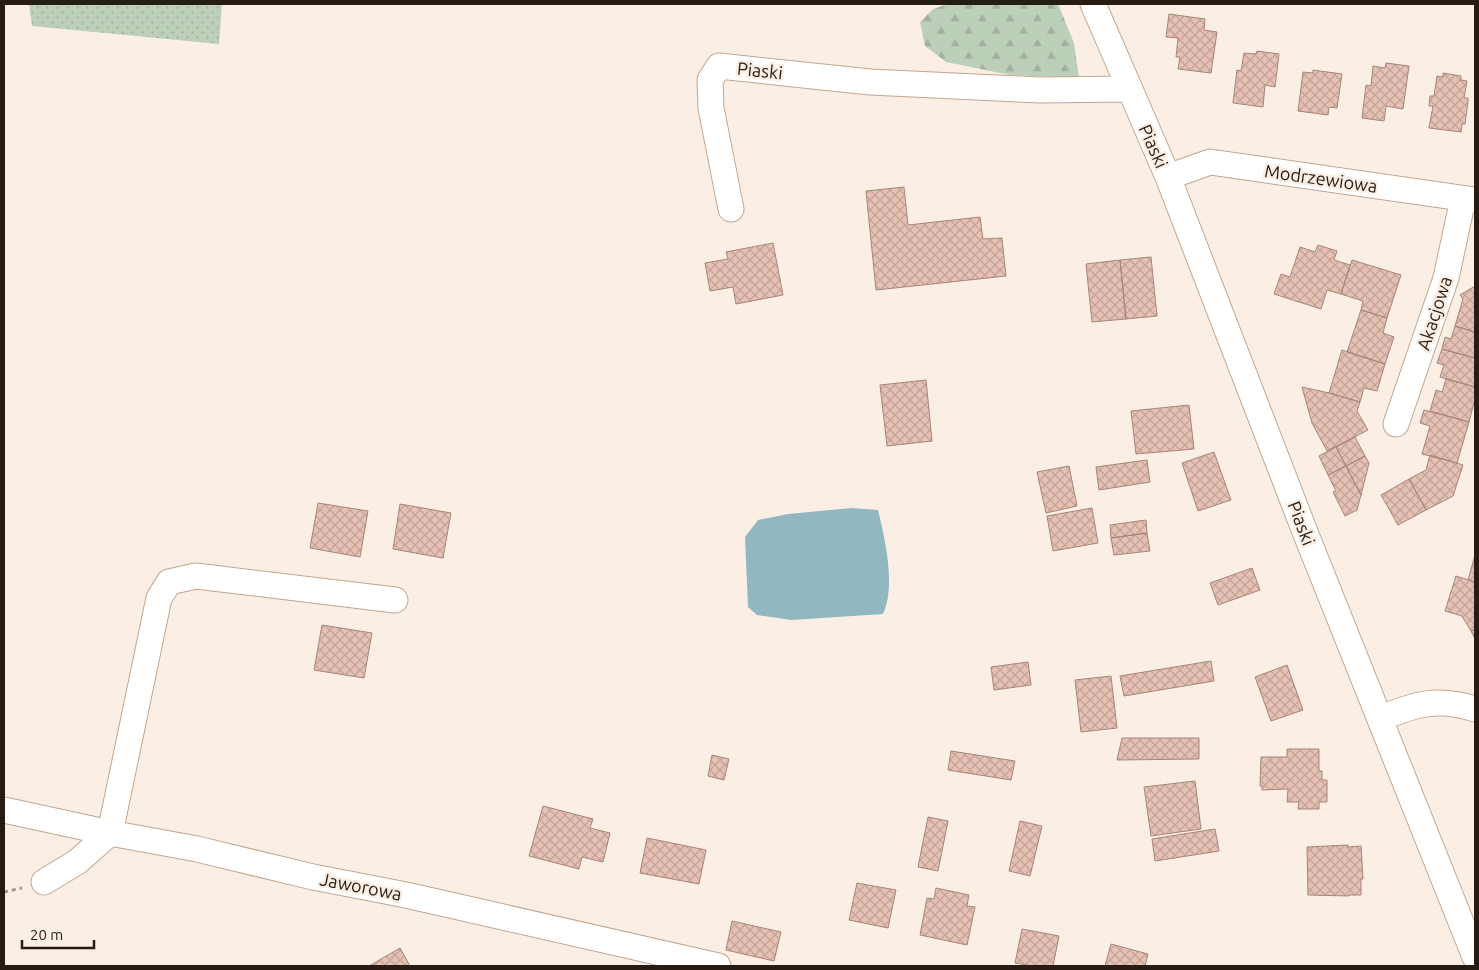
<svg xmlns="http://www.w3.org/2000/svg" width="1479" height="970" viewBox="0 0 1479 970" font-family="Ubuntu,sans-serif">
	<defs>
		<pattern id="grass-dots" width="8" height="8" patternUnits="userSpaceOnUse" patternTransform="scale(1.25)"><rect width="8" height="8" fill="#bccfb9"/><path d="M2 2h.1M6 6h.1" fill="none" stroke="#a2b19e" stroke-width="1.8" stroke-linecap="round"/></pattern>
		<pattern id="forest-firs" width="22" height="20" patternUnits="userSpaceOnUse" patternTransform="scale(1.25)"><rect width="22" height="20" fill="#bccfb9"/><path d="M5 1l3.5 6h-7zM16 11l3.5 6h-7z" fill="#a2b19e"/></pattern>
		<pattern id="building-cross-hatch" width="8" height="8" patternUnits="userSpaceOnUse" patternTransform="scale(1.25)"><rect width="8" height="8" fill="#e5c0b3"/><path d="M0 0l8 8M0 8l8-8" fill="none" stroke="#c4a499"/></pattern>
	</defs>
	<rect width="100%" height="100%" fill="#fbefe5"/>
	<path fill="url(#grass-dots)" d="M29,4H222L219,44L32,26Z"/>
	<path fill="url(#forest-firs)" d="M948,4H1058L1074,43L1079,78L1010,75L946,62L925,46L920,22L933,9Z"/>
	<path fill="#91b8c0" d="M852,508L878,510C885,539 896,586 883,614L792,620L757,615L748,607L745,537L758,520L788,514Z"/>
	<path fill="url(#building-cross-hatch)" stroke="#a78579" d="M1169,14L1205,19L1204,30L1217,32L1211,73L1178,69L1180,57H1176L1178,38L1166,37Z
		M1257,51L1279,54L1275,87L1265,85L1263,107L1233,103L1237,70L1241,71L1244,53L1256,54Z
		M1386,63L1409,66L1403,109L1386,106L1384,121L1362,118L1366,85L1371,86L1373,66L1385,68Z
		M1313,70L1342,74L1337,108L1329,107L1328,115L1298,111L1303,72L1313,73Z
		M1443,73L1461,76V80L1467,81L1464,98H1468V101L1465,124H1462L1461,132L1429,128L1433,106H1429L1430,96H1434L1437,76L1443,77Z
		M904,187L908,225L980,217L983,239L1002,238L1006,276L876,290L866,191Z
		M773,243L783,295L736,304L733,287L710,291L705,263L728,259L726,252Z
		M1318,245L1337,251L1334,260L1350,265L1341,294L1327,290L1321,309L1274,294L1281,274L1290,277L1300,247L1315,252Z
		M1151,257L1157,316L1126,319L1120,260Z
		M1120,260L1126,319L1092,322L1086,264Z
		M1352,260L1401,275L1387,318L1361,310L1363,301L1341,294Z
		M1475,286V332L1455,326L1463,299L1460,295Z
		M1361,310L1387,318L1383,333L1394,337L1385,364L1347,352Z
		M1455,326L1475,332V358L1442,349L1445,337L1451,339Z
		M1442,349L1475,358V387L1440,377L1444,365L1437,363Z
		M1342,350L1385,364L1377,391L1364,388L1360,402L1329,393Z
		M1446,379L1475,387V399L1469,422L1430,411L1436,390L1442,392Z
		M926,380L932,441L887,446L880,385Z
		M1302,387L1329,393L1360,402L1357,411L1368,430L1327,451L1312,423Z
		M1189,405L1194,449L1136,454L1131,411Z
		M1424,410L1469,422L1457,463L1422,454L1430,426L1420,423Z
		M1355,437L1365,456L1346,466L1336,447Z
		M1336,447L1346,466L1328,475L1319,456Z
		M1214,452L1231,500L1198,511L1182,463Z
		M1430,455L1463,465L1453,496L1426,510L1409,479L1426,470Z
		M1365,456L1369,463L1361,495L1346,466Z
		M1147,460L1150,482L1099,490L1096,467Z
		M1069,466L1077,506L1046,513L1037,472Z
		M1346,466L1361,495L1357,510L1345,516L1333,492L1336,491L1328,475Z
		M1409,479L1426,510L1398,525L1381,495Z
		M318,503L368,511L360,557L310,548Z
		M400,504L451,513L443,558L393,549Z
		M1092,508L1098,543L1053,551L1047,516Z
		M1146,520L1147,533L1111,538L1110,525Z
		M1147,533L1150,551L1114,555L1111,538Z
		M1475,555V582L1468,580Z
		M1252,568L1260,590L1218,605L1210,583Z
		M1456,576L1475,582V629L1471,631L1462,616L1445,611Z
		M322,625L372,633L364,678L314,670Z
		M1475,629V639L1471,631Z
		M1211,661L1214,681L1124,696L1120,676Z
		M1028,662L1031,685L994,690L991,667Z
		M1287,665L1303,710L1271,721L1255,677Z
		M1111,676L1117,728L1081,732L1075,680Z
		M1122,738H1199V759L1117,760Z
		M1287,749H1319V771H1322V780H1327V802H1319V809H1298L1299,802H1287L1288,789L1262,790V786H1260L1261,757H1287Z
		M951,751L1015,761L1011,780L948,770Z
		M712,755L729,759L724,780L708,776Z
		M1195,781L1201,829L1151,836L1144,787Z
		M543,806L593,819L590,828L610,833L603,862L582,857L579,869L529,856Z
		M928,817L948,821L938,871L918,867Z
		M1020,821L1042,826L1030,876L1009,871Z
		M1215,829L1219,851L1155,861L1152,839Z
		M647,838L706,850L699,884L640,873Z
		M1348,845V847L1361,846L1363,879H1361V895H1349V896L1308,895L1307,847Z
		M857,883L896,890L888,928L849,920Z
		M936,888L969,895L967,906L975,907L967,945L920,935L927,898L934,899Z
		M732,921L781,932L774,961L726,950Z
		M1022,929L1059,936L1053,966H1033L1015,963Z
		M1111,944L1148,954L1145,966H1105Z
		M400,948L410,966H369Z"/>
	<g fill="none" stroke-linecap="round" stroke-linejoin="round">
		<defs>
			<path id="minor" d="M1093,4L1168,177L1305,532L1475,957
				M1168,177L1210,162L1475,200
				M731,209L711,108L710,80L719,66L870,82L1040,90L1129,89
				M1396,424L1446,278L1463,199
				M1381,718C1416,704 1438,697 1475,709
				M4,810L110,833L197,849L313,877L406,895L718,966
				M44,882L77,862L110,833L159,598L169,582L196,576L395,600"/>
		</defs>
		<use href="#minor" stroke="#c2a68f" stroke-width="27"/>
		<path stroke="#a1968c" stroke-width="3" stroke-dasharray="4 4" stroke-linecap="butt" d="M4,892L22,888"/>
		<use href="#minor" stroke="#fff" stroke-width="25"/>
	</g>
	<g text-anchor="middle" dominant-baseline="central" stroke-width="5" stroke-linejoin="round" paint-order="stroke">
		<g font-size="18" fill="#271c13" stroke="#fbefe5">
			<text transform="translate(760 70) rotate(6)">Piaski</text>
			<text transform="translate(1154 146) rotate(66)">Piaski</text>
			<text transform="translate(1321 178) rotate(8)">Modrzewiowa</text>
			<text transform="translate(1434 313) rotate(-72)">Akacjowa</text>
			<text transform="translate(1302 523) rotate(69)">Piaski</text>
			<text transform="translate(361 886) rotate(11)">Jaworowa</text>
		</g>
	</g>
	<rect width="1479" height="970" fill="none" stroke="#271c13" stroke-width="10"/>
	<path d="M22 940v8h72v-8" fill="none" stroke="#271c13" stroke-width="2.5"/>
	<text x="30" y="940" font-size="15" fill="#271c13" stroke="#fbefe5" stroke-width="4" paint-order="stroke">20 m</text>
</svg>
